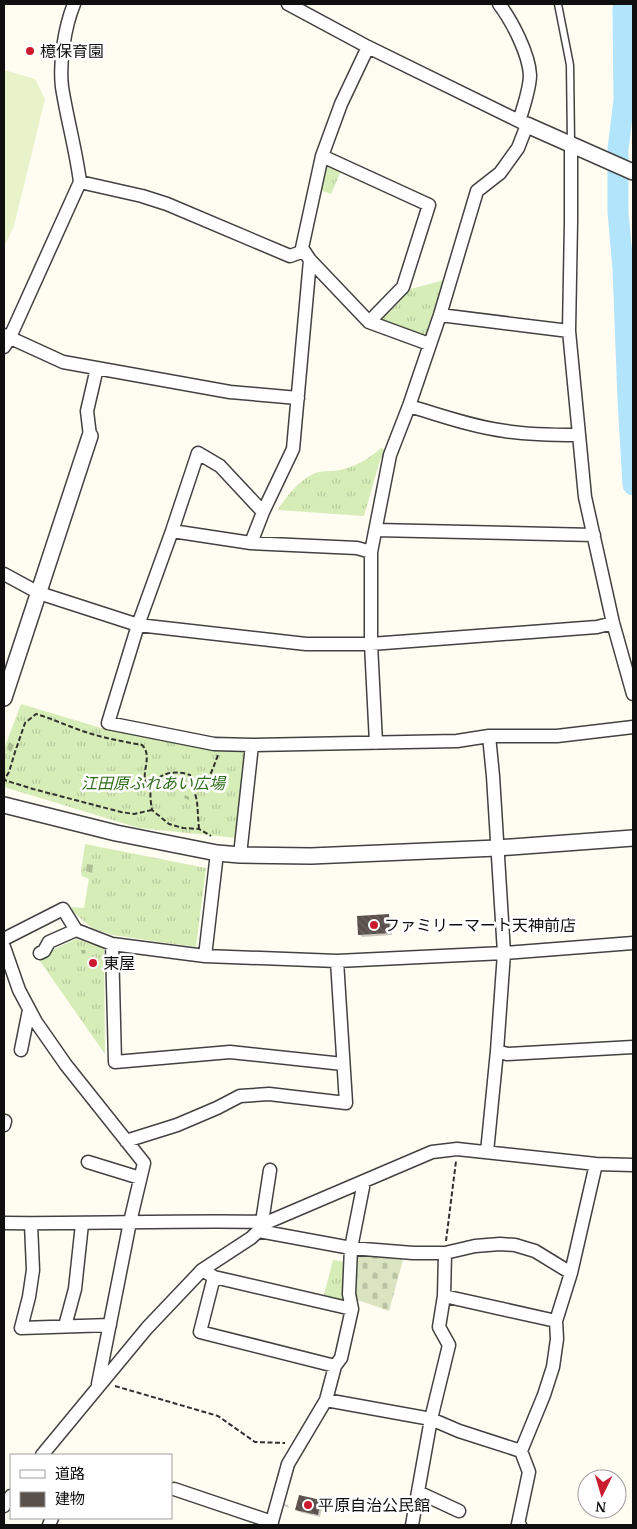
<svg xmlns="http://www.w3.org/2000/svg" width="637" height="1529" viewBox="0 0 637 1529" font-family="'PT Serif','Noto Sans JP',serif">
	<defs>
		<pattern id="grass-tufts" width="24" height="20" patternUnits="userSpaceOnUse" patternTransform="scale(1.25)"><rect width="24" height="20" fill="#d7edb8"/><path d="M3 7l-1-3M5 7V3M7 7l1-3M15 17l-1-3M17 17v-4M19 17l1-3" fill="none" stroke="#b7ca9d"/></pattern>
		<pattern id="cemetery-stones" width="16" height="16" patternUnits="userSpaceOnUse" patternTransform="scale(1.25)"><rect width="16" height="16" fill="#dae4c0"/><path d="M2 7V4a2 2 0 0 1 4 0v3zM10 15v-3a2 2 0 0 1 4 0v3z" fill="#bac2a4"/></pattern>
		<pattern id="building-back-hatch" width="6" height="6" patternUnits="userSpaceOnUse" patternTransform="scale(1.25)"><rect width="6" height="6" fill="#594f4b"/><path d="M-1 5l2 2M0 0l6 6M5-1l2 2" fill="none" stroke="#6c6461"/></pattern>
	</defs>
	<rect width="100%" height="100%" fill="#fffcf2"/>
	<path fill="url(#grass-tufts)" d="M326,164L341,171L331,194L320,190Z
		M444,280L425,336L381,320L401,300L407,290Z
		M381,448L386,450L380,460L364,516L278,510C285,497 299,481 313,474C320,470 332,472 340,470C357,466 368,459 381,448Z
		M21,704L108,730L244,752L236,838L139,828L4,787V749Z
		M85,844L206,868L196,947L112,935L92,928L72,911V907L84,908L89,879L82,876L81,872Z
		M76,939L104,948L105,1054L37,957Z
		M333,1260L346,1262V1302L324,1295Z"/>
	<path fill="url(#cemetery-stones)" d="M356,1253L403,1260L389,1311L361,1301H356Z"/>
	<path fill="#e8f3ca" d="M4,70L35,79L45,99L14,226L4,247Z"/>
	<path fill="#0003" d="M9,742L14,745L11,752L7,749Z
		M185,795L189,797V800L184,798Z
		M87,864L93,865L92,873L86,871Z
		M388,915L391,918L392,935L362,937L360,935Z
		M81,950H85L86,953L82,954Z
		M90 963a3 3 0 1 1 6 0a3 3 0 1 1-6 0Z
		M321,1501L323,1504L320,1517L299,1512L297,1509Z
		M284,1504L288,1505L289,1508L284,1506Z"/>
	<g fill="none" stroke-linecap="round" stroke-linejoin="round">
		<path stroke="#34a0d7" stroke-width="4" d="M624,100L633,101"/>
		<path stroke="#b2e4fb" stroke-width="21" d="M624,4L623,9L624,100L618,149V212L623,268L628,399L633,485"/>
	</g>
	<path fill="url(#building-back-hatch)" d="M389,914L390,933L358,935L357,916Z
		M299,1495L321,1500L318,1515L295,1510Z"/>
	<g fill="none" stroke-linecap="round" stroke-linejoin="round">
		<defs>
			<path id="service" d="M558,4L570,65L571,143"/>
			<path id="minor" d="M288,4L368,47L527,125L518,148L500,173L477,191L440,315L409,406L390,455L371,552V644L376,743
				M499,4C512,21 529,54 530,75C530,88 523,109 519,121
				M368,47L341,104L322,156L302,248L310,260L369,322L429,344
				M571,144V222L569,331L585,497L613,623L633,694
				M322,156L429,205L403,287L369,322
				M80,182L142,196L167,204L290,256L304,251
				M310,260L293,449L263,512L220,466L198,453L172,531L138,625L108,723L214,744L252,745L457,741L489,736H557L633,727
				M440,315L569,331
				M4,335L63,362L230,392L298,398
				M4,347L10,337L80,182C76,150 67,119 62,87C59,62 65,26 74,4
				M409,406C440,415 473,427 505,431C529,435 554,435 578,435
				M90,436L87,411L97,368
				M376,530L594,535
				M172,531L251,543L357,548L371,552
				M251,543L263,512
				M4,574L39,593L138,625L306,644H371L597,627L613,623
				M489,736L493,776L504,953L497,1051L507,1054L633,1047
				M240,855L252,745
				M4,939L63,909L76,930L112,944L205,956L337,961L504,953L633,943
				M112,944L115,1062L230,1052L343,1064
				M4,947L19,990L36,1022L66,1065L144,1163L130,1222L98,1384
				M40,953L44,951L49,942L76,930
				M205,956L217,853
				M21,1050L29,1010
				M4,1125L5,1121
				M126,1141L177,1125L217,1108L240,1096L269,1094L346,1103L337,961
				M487,1152L497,1051
				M88,1162L140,1178
				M262,1222L270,1170
				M4,1223C92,1224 180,1220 268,1222
				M31,1224L33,1270L29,1297L21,1328L110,1325
				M259,1231L351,1248L413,1253H445L475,1246L500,1244L515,1245L535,1251L571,1273
				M445,1253L444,1296L556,1321
				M202,1270L214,1277L200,1332L335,1366
				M214,1277L352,1309
				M65,1326L75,1289L82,1224
				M326,1400L431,1419L459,1431L521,1451
				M42,1455L147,1328L202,1270L251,1238L268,1222L432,1152L457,1149L596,1164L633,1165
				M174,1489L272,1522
				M418,1492L459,1511
				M4,1506L11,1496
				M49,1525L52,1518
				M271,1525L288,1464L326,1400L335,1366L341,1358L352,1309L349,1294L351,1248L364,1182
				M412,1525L431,1419L449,1345L439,1327L444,1296
				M520,1525L518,1524L529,1472L521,1451L544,1395L553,1367L557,1339L556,1321L571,1273L596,1164"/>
			<path id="tertiary" d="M527,125L633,172
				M4,698L90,436
				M4,805L116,833L217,853L240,855L311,856L497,848L633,838"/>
		</defs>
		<use href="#service" stroke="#424242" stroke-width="9"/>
		<use href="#minor" stroke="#424242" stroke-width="15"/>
		<use href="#tertiary" stroke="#424242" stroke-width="18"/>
		<path stroke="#313131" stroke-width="2" stroke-dasharray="5 2.5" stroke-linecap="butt" d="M194,788C210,783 212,770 218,755
			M152,810L134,814L121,812L33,789L4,780L9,772L15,752L25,723L36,714C50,718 63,724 77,729C98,737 120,741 142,745C152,755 143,769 145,780L152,786
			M199,829L197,801L190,775C176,770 159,772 152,786C149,793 151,803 152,810L169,824L183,828L199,829L211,836
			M446,1241L456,1161
			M115,1386L218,1416L255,1442L285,1443"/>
		<use href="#service" stroke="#fff" stroke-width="6"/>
		<use href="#minor" stroke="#fff" stroke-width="12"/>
		<use href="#tertiary" stroke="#fff" stroke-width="15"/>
	</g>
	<g fill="#cb1c2f" stroke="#fff" stroke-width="2">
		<circle cx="30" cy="51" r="5"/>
		<circle cx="374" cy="925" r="5"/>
		<circle cx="93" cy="963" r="5"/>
		<circle cx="308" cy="1505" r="5"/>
	</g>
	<g text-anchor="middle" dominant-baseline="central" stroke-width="5" stroke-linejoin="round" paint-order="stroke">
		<g font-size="16" fill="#0f0f0f" stroke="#fff" text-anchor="start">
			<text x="40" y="51">檍保育園</text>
			<text x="384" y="925">ファミリーマート天神前店</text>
			<text x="103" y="963">東屋</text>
			<text x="318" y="1505">平原自治公民館</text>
		</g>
		<g font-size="16" font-style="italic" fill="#306d1a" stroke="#fff">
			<text x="153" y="783">江田原ふれあい広場</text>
		</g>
	</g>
	<rect width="637" height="1529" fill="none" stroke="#0f0f0f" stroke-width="10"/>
	<rect x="10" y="1454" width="162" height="65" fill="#ffffff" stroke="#9f9f9f"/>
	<rect x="20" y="1470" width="25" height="8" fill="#ffffff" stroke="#9f9f9f"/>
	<text x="55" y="1479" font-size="15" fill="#0f0f0f">道路</text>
	<rect x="20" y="1492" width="25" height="15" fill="#594f4b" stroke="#9f9f9f"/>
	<text x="55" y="1504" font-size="15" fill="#0f0f0f">建物</text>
	<g transform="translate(602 1494) rotate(185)"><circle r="24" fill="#ffffff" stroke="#9f9f9f"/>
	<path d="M0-4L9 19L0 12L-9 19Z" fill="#cb1c2f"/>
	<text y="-8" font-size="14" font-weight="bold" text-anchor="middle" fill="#0f0f0f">N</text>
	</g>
</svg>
